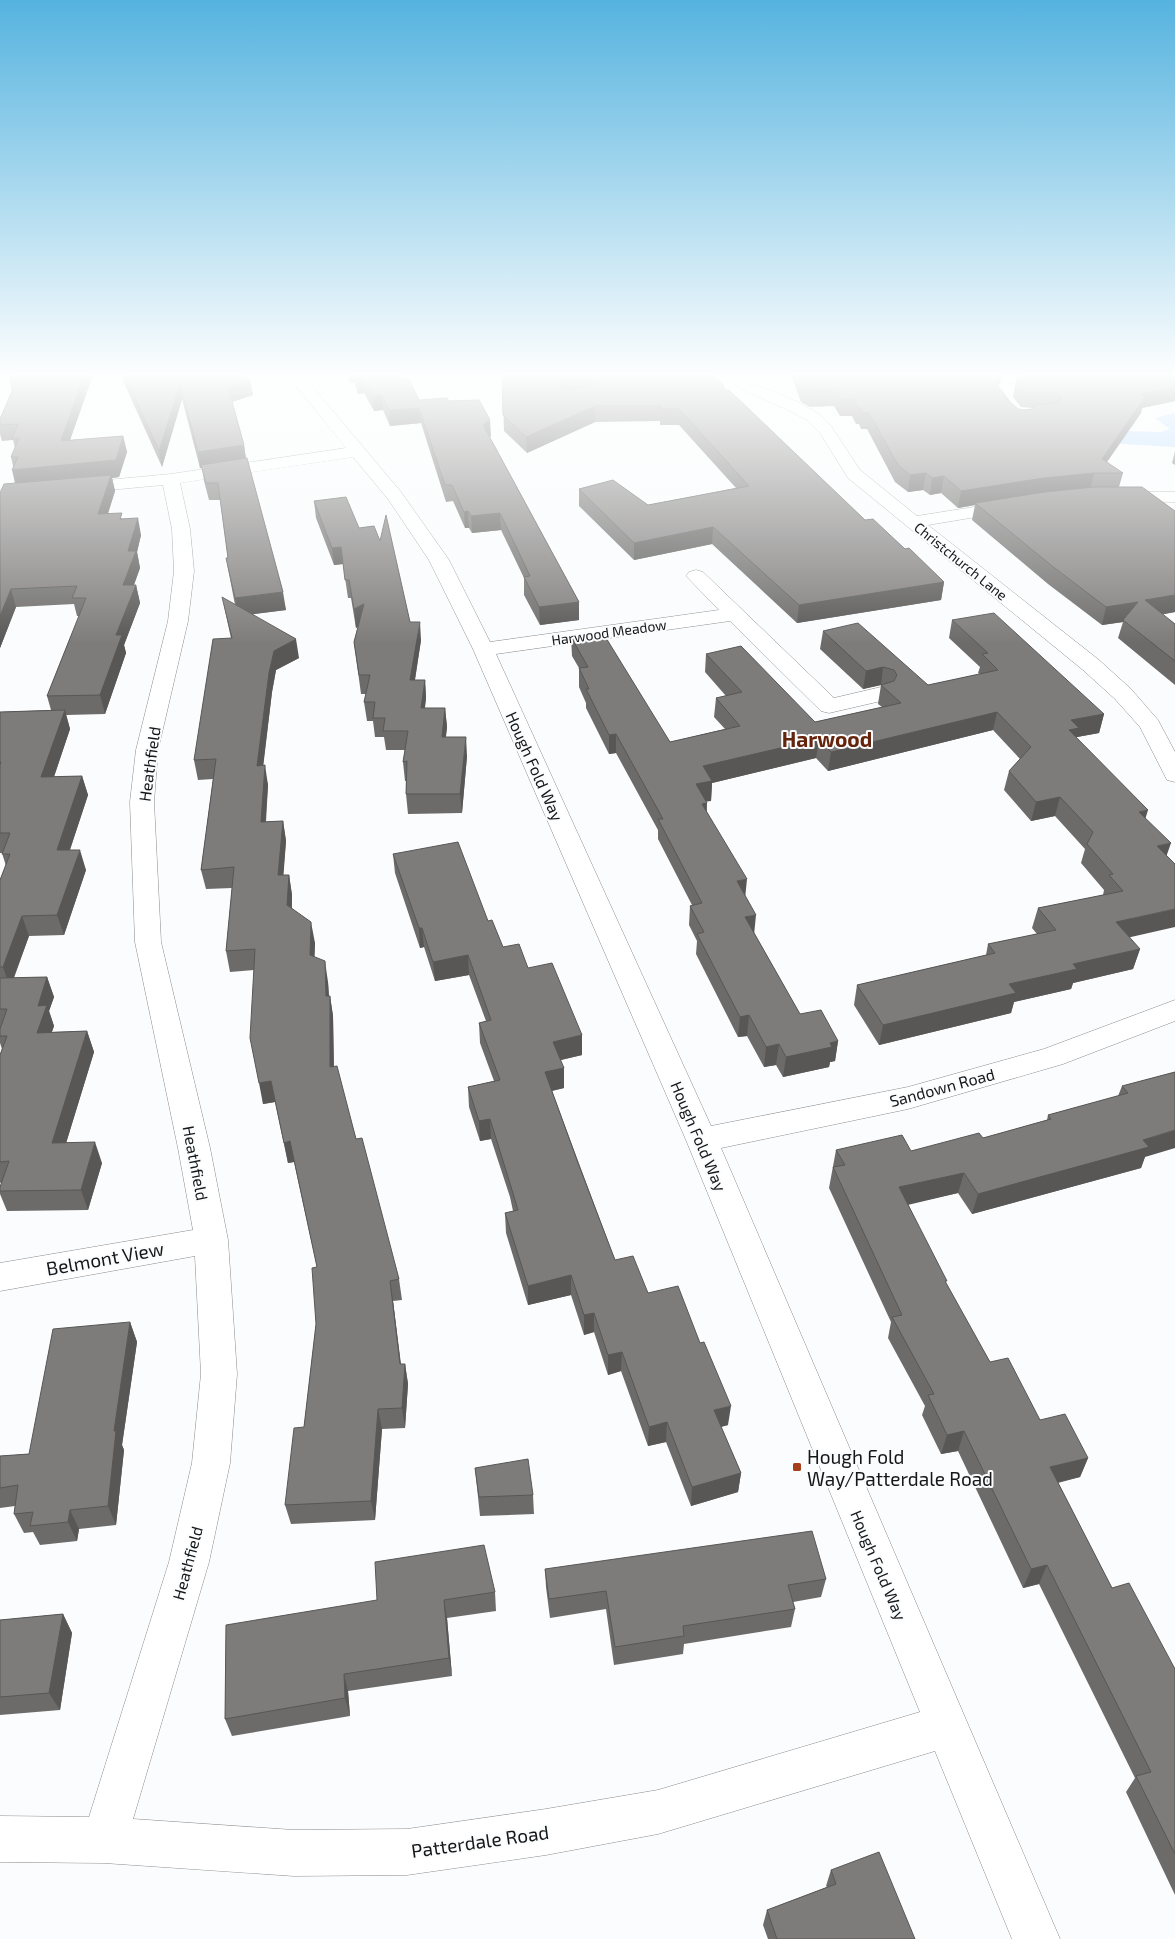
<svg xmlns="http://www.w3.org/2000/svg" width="1175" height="1939" viewBox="0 0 1175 1939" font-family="'Exo 2',sans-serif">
	<rect width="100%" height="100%" fill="#fafcfd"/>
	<path fill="#b6dafe" d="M1175,413V447L1021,438L1091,430L1161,432L1170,429L1155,418Z"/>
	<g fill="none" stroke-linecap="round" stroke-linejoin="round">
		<defs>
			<path id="minor" d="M216,372H253L251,375L246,377L203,384L198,382L195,379L198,376Z
				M285,372H300L401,492L449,560L490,642L719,610L686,576L689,572L696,570L703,572L834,698L881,687L889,689L892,694L889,699L881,701L829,713L821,711L730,621L496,654L711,1126L908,1087L1044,1049L1175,1000V1021L1063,1064L908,1109L721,1148L1060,1939H1012L935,1751L658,1834L546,1855L407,1875L294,1876L104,1863L0,1862V1816L89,1817L169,1562L192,1463L201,1374L195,1256L0,1291V1263L193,1230L178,1148L135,942L130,802L136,750L168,621L174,571L172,529L163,485L0,500V490L171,474L346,448ZM353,457L388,499L429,560L473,649L686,1140L920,1712L658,1790L546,1809L407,1829L294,1830L133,1819L209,1562L230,1463L237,1374L228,1240L210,1148L161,942L154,802L158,750L188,621L194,571L190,529L180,483Z
				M720,372H737L752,383L798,402L819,414L831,426L860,470L917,516L1012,501L1018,502L1021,506L1018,510L928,525L1099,660L1131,689L1158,720L1175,752V782L1167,780L1140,727L1115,699L1083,670L848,478L820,433L807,420L786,409L741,389Z
				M981,372L1058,377L1103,372H1135L1133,375C1082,388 1033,390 982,377L979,374Z
				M1119,492H1175V502L1113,501L1110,497L1113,493Z"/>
		</defs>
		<use href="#minor" stroke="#8a8b8d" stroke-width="1"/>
		<use href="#minor" fill="#fff" fill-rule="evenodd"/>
	</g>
	<path fill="#6c6b6a" d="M12,372H94L70,440L123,436L127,452L119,477L112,478L115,491L108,514L123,519L141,535L137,552L140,568L134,585H136L140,603L124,645L126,653L105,714L66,715L70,729L54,777L82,776L88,795L70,850L86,870L64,935L29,936L14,978L47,977L54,997L49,1011L54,1026L52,1032L87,1031L94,1052L66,1143L102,1163L88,1210L7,1211L0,1194V1187L2,1182L0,1183V1055L2,1049L0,1043V880L6,866L2,853H0V712L51,710L47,696L79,616H77L74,604L16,607L0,648V493L15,483L13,466L11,457L15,448L13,440L2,441L0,434V419L12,390L9,378Z
		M119,372H240L250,380L253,395L232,402L244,445L246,458L286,610L253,614L299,658L276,670L272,692L263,765L268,785L266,822L283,821L286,841L283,875H289L292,895V908L315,943L314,957L328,982L329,996H330L333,1016L334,1066L399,1279L402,1300L393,1301L401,1364H405L408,1384L405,1428L382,1429L375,1520L291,1524L285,1505L304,1427L316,1324L317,1267L294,1162L288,1163L275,1102L263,1104L254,970L230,972L226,951L232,888L206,889L201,870L213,779L198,780L194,760L231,638L222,597L235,605L226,558H228L220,500H209L204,481L202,468H200L182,399L162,467Z
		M346,372H397L401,379L419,400L449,401L491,436L490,437L579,602V620L540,625L524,595V578L501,530L472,533L469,528H465L453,501L446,502L421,423L390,426L383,410L374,411L364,393L358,394L354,383H350Z
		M504,372H711L725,390L865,520L905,549L944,582L941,600L797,623L712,544L634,560L579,506V489L648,505L736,488L679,425H660V421L595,422L527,453L504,431L502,373Z
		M790,372H1002L1000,383L998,385L1010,402L1018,409L1025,410L1032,409V408L1021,407L1013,397L1016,381L1022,373L1014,372H1175V401L1142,408L1141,413L1107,462L1123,473L1119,487L1175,511V612L1162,614L1175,624V685L1118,638L1123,622L1102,625L1048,584L972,520L975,505L958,508L941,493L930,495L923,490L908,492L895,482L867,429H861L859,424H856L852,416H840L834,406L810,407L801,402Z
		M1175,451V465L1172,463Z
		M314,501L359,528L410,622L421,640L415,680H425L426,698L425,708H445L447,727L446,737L467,756L462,813L408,814L406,794V781H405L403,762L405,750H386L384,737H375L373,721H367L364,702L366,694H361L354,642L358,626L356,628L351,598H348L343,564L334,565L316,518Z
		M952,620L1104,714L1099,733L1077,737V738L1145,818L1129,938L1140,949L1133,969L1073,983L1071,989L1014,1002L1011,1013L879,1045L854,1005L857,985L986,955L988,944L1037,934L1032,928L1038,908L1103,895L1104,890L1081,863L1085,849L1055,816L1031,821L1004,790L1009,771L1020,759L993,730L828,771L816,758L712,783L711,801H706L707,812L745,896L754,933L800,1014L838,1041L835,1061L830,1062L829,1067L783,1077L776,1065L764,1067L747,1036L738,1037L696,954L697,941L689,925L690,906L692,905L658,839V830L616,753L609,754L586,708V703L579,687V668L572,656L571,637L670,742L725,729L714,717L716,698L726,696L705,672L706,654L815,722L882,707L878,704L881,685L863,689L820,649L823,631L928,685L980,674L978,673L980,667L949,638Z
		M393,854L488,921L503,947L528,968L582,1035V1055L560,1060L564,1068V1088L552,1091L615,1260L648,1293L728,1425L721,1427L741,1473L738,1492L691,1506L666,1442L648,1446L621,1371L608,1375L594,1332L584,1335L571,1295L528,1305L506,1233L505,1213L513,1211L510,1197L491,1139L480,1141L469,1107L468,1087L494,1081L480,1043L479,1023L486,1021L469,975L435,981L424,947L420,948L395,873Z
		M1175,1072L1141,1168L972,1214L958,1193L908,1204L946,1284L990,1362L1040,1420L1088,1458L1080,1477L1058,1483L1112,1588L1175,1669V1895L1126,1792L1135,1778L1039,1584L1023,1588L958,1451L941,1454L922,1415L925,1406L888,1338L891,1322L829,1188L836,1150L911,1151L983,1138L1047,1120L1048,1115L1118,1096L1122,1086Z
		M130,1322L137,1342L122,1445L124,1450L116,1525L79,1529L77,1541L40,1545L33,1532L24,1533L14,1514L15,1506L0,1508V1456L29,1454Z
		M475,1468L533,1495L534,1514L480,1516Z
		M545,1569L826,1579L821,1597L793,1602L795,1609L791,1627L684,1644L683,1654L614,1665L606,1609L550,1618L546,1587Z
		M495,1592L496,1611L447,1618L452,1676L348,1691L350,1716L232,1736L225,1719L226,1625Z
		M63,1614L72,1633L60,1710L0,1715V1620Z
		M831,1870L915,1939H768L763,1925L767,1910L827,1887L826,1886Z"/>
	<path fill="#585756" d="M85,372H94L64,457L61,441Z
		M349,372H353L354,383H350Z
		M589,372H593L592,386L561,395L558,384L561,380Z
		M999,372H1002L1000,383L996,387V383Z
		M363,378L364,393L358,394L357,379Z
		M250,380L253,395L231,402L228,387Z
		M180,384L182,399L162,467L159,451Z
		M1175,387V401L1142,408L1141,413L1099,473L1102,459L1140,394Z
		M382,395L383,410L374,411L373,396Z
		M595,406V422L527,453L526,437Z
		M419,408L421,423L390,426L389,410Z
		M490,420L491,436L484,441L483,425Z
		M123,436L127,452L119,477L112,478L115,491L102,531L16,487L12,470Z
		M244,445L246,461L200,468L198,452Z
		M926,473L923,490L908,492L910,475Z
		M1094,473L1090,490L975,503V505L958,508L961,491L1044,478Z
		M944,476L941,493L930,495L932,478Z
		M468,511L469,528H465L464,512Z
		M500,513L501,530L472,533L471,516Z
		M138,518L141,535L137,552L140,568L127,603L123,585L128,551Z
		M713,527L712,544L634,560V543Z
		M341,547L343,564L334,565L332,548Z
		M944,582L941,600L797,623L799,605Z
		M136,585L140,603L124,645L126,653L105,714L100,695L116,635Z
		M11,589L16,607L0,648V616Z
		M283,592L286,610L238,616L235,598Z
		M1175,595V612L1140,619L1145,600Z
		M579,602V620L540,625L539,607Z
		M1138,602L1123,622L1102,625L1106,607Z
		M364,604L366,622L356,628L354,609Z
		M420,622L421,640L412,698L410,680Z
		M296,639L299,658L276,670L272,692L261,785L257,766L269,673L274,651Z
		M883,667L881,685L863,689L866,671Z
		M425,680L426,698L422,727L421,708Z
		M445,708L447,727L443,756L442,737Z
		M65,710L70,729L47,797L41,777Z
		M997,712L993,730L828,771L831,752Z
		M1104,714L1099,733L1077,737L1074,747L1064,749L1071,720Z
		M616,734V753L609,754V735Z
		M466,737L467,756L462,813L460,794Z
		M819,739L816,758L712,783L711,801L695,803L696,784L703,766Z
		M265,765L268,785L264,842L261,822Z
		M82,776L88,795L63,870L57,850Z
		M1060,797L1055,816L1031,821L1036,802Z
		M707,803L706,823L702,804Z
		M1148,810L1142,830L1139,812Z
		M283,821L286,841L282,895L278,875Z
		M1171,843L1164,863L1157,846Z
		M80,850L86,870L64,935L57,915Z
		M289,875L292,895L291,925L287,905Z
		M747,879L745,899L737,881Z
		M1175,909V927L1109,942L1116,922Z
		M756,915L754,935L745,917Z
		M22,916L29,936L10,987L3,967Z
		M311,922L315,943L314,976L310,955Z
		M419,928H422L424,947L420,948Z
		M1140,949L1133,969L1073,983L1071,989L1014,1002L1011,1013L879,1045L883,1025L1073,964Z
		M468,955L469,975L435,981L433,962Z
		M325,961L328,982L330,1016L326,996Z
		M47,977L54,997L49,1011L54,1026L44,1053L37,1033L38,1006Z
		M330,996L333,1016L334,1087L330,1067Z
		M749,1015L747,1036L738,1037L740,1017Z
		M87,1031L94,1052L60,1163L52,1143Z
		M582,1035V1055L553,1062V1042Z
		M838,1041L835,1061L830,1062L829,1067L783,1077L786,1057L830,1043Z
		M779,1044L776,1065L764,1067L766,1047Z
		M564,1068V1088L546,1092L545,1072Z
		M271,1081L275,1102L263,1104L259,1083Z
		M490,1119L491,1139L480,1141L479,1121Z
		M1175,1130V1148L1145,1157L1141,1168L972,1214L978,1194L1143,1140Z
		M290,1141L294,1162L288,1163L284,1143Z
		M95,1142L102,1163L88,1210L81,1190Z
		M964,1173L958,1193L895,1208L899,1187Z
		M571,1275V1295L528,1305V1286Z
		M390,1281L393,1301L403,1384L400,1364Z
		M594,1313V1332L584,1335V1315Z
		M130,1322L137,1342L122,1445L124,1450L116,1525L108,1506L114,1431Z
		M622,1352L621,1371L608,1375V1355Z
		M405,1364L408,1384L405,1428L402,1408Z
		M731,1406L728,1425L712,1429L714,1410Z
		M378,1409L382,1429L375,1520L371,1501Z
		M667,1422L666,1442L648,1446L649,1427Z
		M964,1431L958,1451L941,1454L947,1435Z
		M1088,1458L1080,1477L1042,1486L1050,1467Z
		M741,1473L738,1492L691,1506L692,1487Z
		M70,1510L79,1529L77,1541L68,1522Z
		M1047,1565L1039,1584L1023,1588L1031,1569Z
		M444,1600L447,1618L452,1676L449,1658Z
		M63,1614L72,1633L60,1710L49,1693Z
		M344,1674L348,1691L350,1716L345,1698Z"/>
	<path fill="#7e7c7b" stroke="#585756" d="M12,372H85L61,441L123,436L116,460L12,470L18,457H11L19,438L12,439L18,424L0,425V419L18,378H9Z
		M123,372H177L181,374L190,372H240L250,380L228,387L244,445L198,452L180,384L159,451Z
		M354,372H397L401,379H409L419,400L447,398L449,401L479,400L490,420L483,425L579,602L539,607L524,577L530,576L500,513L471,516L468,511L464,512L452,485H445L419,408L389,410L382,395L373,396L363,378L357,379Z
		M504,372H589L561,380L558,384L560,389L571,390L595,385L622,386L627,385L629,380L626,376L600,372H711L722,383L725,390H729L865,520L873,519L905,549L909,548L944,582L799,605L713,527L634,543L579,489L613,480L648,505L749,486L679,409H661L660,406H595L526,437L503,415L502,373Z
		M797,372H999L996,383L1010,402L1018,409L1025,410L1032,409L1034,405L1058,403L1062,397L1058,393L1024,392L1016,381L1018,376L1022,372L1050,373L1065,372H1175V387L1140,394L1145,397L1102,459L1123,473H1094L1044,478L961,491L944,476L932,478L926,473L910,475L898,465L869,413H863L861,408H858L854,400H841L836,390L812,391L803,386Z
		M247,458L283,592L235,598L226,558H228L218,483H206L201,465Z
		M111,475L98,514L122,513L120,519L138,518L128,551H136L123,585H136L116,635H122L100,695L47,696L86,598H72L77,586L11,589L0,616V493L4,484Z
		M1094,487H1142L1175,511V595L1145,600L1175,624V661L1123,620L1138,602L1106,607L1052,566L975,503L1045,492Z
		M346,497L359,528L374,526L380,541L386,515L410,622H420L410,680H425L421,708H445L442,737H466L460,794H406L407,761L403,762L408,731H383L385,718H373L375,702H364L370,675H359L354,642L364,604L354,609L349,580H345L341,547L332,548L314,501Z
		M222,597L296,639L274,651L269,673L257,766L265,765L261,822L283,821L278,875H289L287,905L311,922L310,955L325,961L326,996H330V1067L337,1066L356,1139L362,1138L399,1279L390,1281L400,1364H405L402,1408L378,1409L371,1501L285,1505L294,1428L304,1427L316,1324L312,1268L317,1267L290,1141L284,1143L271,1081L259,1083L250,1038L255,949L226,951L234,867L201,870L216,759L194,760L213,639L232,638Z
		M994,613L1104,714L1071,720L1079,728L1069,730L1148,810L1139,812L1171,843L1157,846L1175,864V909L1116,922L1140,949L1073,964L1077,969L1009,984L1016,993L883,1025L857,985L995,953L988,944L1056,930L1038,908L1123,891L1109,875L1113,874L1087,844L1093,832L1060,797L1036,802L1009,771L1031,747L997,712L831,752L819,739L703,766L712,781L696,784L707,803L702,804L747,879L737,881L756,915L745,917L800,1014L821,1010L838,1041L830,1043L832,1047L786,1057L779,1044L766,1047L749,1015L740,1017L697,934L704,932L690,906L702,903L658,819H663L616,734L609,735L586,689H589L579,668L588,667L571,637L603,633L670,742L740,726L716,698L742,692L706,654L741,646L815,722L901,703L881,685L894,681L897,675L894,670L883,667L866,671L823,631L858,623L928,685L998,670L982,654L988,653L952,620Z
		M65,710L41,777L82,776L57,850H80L57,915L22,916L3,967H0V880L10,854H2L10,833H0V765L1,762H0V712Z
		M458,842L488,921L492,920L503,947L519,944L528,968L552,963L582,1035L553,1042L564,1068L545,1072L578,1163L615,1260L633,1256L648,1293L678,1286L700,1343L704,1342L731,1406L714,1410L741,1473L692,1487L667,1422L649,1427L622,1352L608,1355L594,1313L584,1315L571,1275L528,1286L505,1213L518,1210L508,1177L490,1119L479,1121L468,1087L500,1080L479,1023L491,1020L468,955L433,962L422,928H419L393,854Z
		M47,977L38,1006L47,1005L37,1033L87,1031L52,1143L95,1142L81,1190L0,1191V1187L9,1161L0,1162V1055L7,1036H0V1029L7,1009H0V978Z
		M1175,1072V1130L1143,1140L1149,1147L978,1194L964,1173L899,1187L947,1281H945L990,1362L1008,1358L1040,1420L1065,1414L1088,1458L1050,1467L1112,1588L1129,1583L1175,1669V1854L1136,1776L1151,1772L1047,1565L1031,1569L964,1431L947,1435L928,1395L934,1394L892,1317L902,1315L833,1167L845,1165L836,1150L902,1135L911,1151L979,1133L983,1138L1051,1119L1048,1115L1128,1093L1122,1086Z
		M130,1322L114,1431H116L108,1506L70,1510L68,1522L30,1526L33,1512L14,1514L18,1485L0,1488V1456L29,1454L53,1329Z
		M528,1459L533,1495L479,1497L475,1468Z
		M812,1531L826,1579L788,1585L795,1609L683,1626L684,1636L615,1647L606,1591L549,1599L545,1569Z
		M484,1545L495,1592L444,1600L449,1658L344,1674L345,1698L225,1719L226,1625L377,1600L375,1562Z
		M63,1614L49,1693L0,1697V1620Z
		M879,1852L915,1939H777L767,1910L836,1884L831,1870Z"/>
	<linearGradient id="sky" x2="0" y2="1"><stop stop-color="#55b3df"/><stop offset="0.58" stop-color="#fdfefe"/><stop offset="1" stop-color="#fdfefe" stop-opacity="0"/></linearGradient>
	<rect width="1175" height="644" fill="url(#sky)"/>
	<rect fill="#a6401a" stroke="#fafcfd" stroke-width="2" x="792" y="1462" width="10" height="10" rx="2.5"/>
	<g text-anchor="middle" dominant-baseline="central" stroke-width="4" stroke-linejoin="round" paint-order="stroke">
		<g font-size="14" fill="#161718" stroke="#fafcfd">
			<text transform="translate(961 561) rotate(39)">Christchurch Lane</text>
			<text transform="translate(609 632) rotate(-8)">Harwood Meadow</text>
		</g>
		<g font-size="16" fill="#161718" stroke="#fafcfd">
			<text transform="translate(149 764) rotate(-82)">Heathfield</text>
			<text transform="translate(535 766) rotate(66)">Hough Fold Way</text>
			<text transform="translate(942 1087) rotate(-15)">Sandown Road</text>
			<text transform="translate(699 1136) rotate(67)">Hough Fold Way</text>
			<text transform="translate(196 1163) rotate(79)">Heathfield</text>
			<text transform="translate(187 1563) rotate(-75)">Heathfield</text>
			<text transform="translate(879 1565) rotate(67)">Hough Fold Way</text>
		</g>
		<g font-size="19" fill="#161718" stroke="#fafcfd">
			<text transform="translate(105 1258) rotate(-10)">Belmont View</text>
			<text transform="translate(480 1841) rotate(-8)">Patterdale Road</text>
		</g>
		<g font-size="19" fill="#161718" stroke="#fafcfd" text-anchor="start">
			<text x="807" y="1456">Hough Fold<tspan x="807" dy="22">Way/Patterdale Road</tspan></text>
		</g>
		<g font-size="21" font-weight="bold" fill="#65240c" stroke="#fafcfd">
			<text x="827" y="738">Harwood</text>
		</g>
	</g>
</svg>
